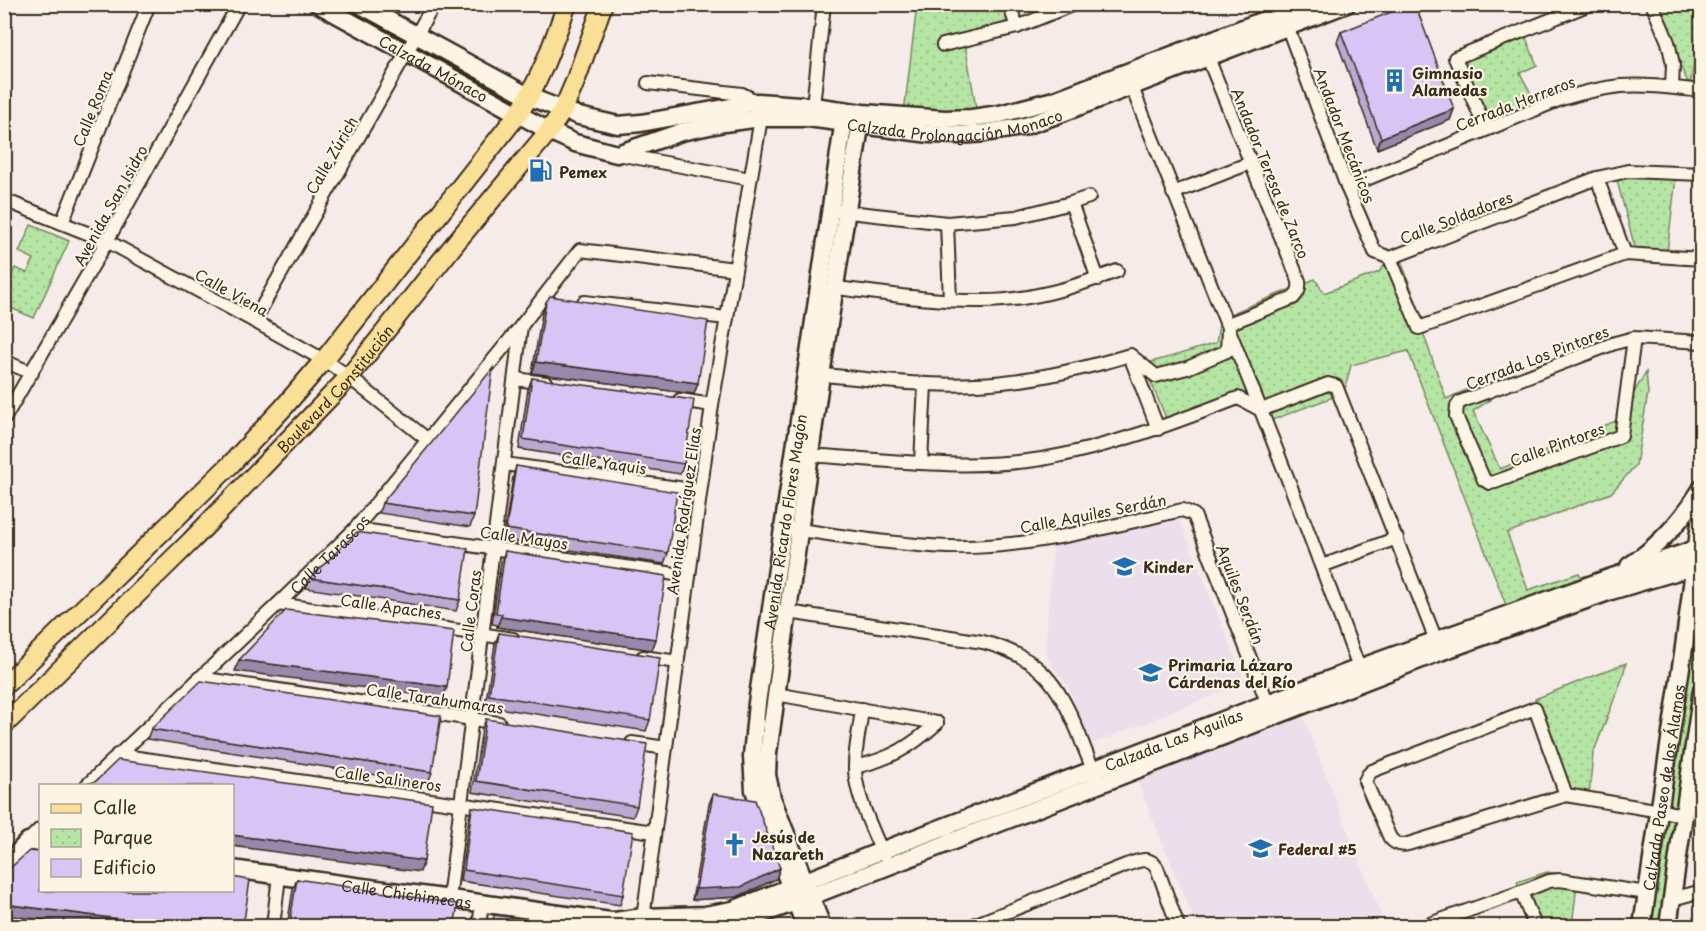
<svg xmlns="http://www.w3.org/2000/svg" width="1706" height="931" viewBox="0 0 1706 931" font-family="'Playpen Sans',sans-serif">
	<defs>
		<pattern id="park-dots" width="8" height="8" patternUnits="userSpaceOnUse" patternTransform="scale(1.5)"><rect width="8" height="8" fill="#b5e5a4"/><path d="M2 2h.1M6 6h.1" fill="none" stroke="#9dc58d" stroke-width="1.8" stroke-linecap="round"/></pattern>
	</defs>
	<rect width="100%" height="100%" fill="#f5ebe8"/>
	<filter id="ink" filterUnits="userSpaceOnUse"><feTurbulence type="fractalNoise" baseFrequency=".0167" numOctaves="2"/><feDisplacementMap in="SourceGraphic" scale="12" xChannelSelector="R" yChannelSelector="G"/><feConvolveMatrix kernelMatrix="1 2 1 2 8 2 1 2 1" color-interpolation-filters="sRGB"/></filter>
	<g filter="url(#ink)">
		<path fill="#ecdfec" d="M1178,516L1245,682L1090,745L1068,686L1051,665L1045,648L1053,545Z
			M1300,709L1384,923L1375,926H1197L1134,774Z"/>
		<path fill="url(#park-dots)" stroke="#788861" stroke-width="1.5" d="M917,5H1016L1025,30L965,43L977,114L904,113Z
			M1653,5H1701V16L1690,87Z
			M1524,33L1537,65L1520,73L1537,105L1488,126L1458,59Z
			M1616,177H1676L1667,253L1635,248Z
			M31,225L69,241L34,318L4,305L5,292L15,268L27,273L34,259L19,252Z
			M1397,249L1426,330L1424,335L1446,399L1482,383L1490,400L1473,411L1500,469L1618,420L1646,372L1648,393L1636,465L1611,493L1507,533L1528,590L1579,573L1585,583L1508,610L1408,351L1351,365L1344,393L1272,420L1236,401L1170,427L1143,364L1170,357L1216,343L1220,318L1315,279L1324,293L1379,272Z
			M1701,576V662L1663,926H1647L1697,577Z
			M1626,663L1622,679L1593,754L1589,795L1569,793L1535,699Z
			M1547,872L1578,876L1572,926H1534L1517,882Z"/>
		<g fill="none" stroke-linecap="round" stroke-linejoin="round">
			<defs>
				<g id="street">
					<path d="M1009,4L1017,27"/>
					<path d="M1279,4L1347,187L1375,252L1390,258"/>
					<path d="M1652,4L1668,42L1673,64L1672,87"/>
					<path d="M943,45L1017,27L1074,4"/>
					<path d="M1208,58L1299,281C1300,289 1298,293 1293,298L1228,324"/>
					<path d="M1129,80C1207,276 1287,470 1359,668"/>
					<path d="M811,111L813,106L824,4"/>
					<path d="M1486,129L1455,58L1590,4"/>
					<path d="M618,154L750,179"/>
					<path d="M1597,178L1625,254"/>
					<path d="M1347,187L1561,99C1581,93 1601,88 1621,86C1648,84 1675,88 1702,91"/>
					<path d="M1173,193L1250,163"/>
					<path d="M4,200L107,241L254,321L329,363L349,377L428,440"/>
					<path d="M1071,203L1098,279"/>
					<path d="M840,211L947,223L1016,217L1071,203L1089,197"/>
					<path d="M62,223L149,4"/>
					<path d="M947,223L950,300"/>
					<path d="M1390,258L1419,328L1625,254L1702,259"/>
					<path d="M1390,258L1597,178L1628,171L1702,174"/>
					<path d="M835,288C884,293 933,302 982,301C1029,301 1073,288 1117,271"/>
					<path d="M584,302L727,318"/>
					<path d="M254,321L434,4"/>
					<path d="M1634,338L1621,436L1495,482L1490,483L1484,480L1456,416L1457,406L1460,402L1615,343L1634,338L1702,342"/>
					<path d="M1130,355L1156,376L1187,368L1227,351L1228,329"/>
					<path d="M1130,356L1158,429"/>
					<path d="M4,361L32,373"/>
					<path d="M815,374C869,379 922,387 976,384C1029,382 1080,370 1130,355"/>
					<path d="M515,379L546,383"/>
					<path d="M680,400L712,405"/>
					<path d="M1261,410L1328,384L1336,386L1439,648"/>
					<path d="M4,419L107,241L239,4"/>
					<path d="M809,455C884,460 968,471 1042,459C1110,447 1174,423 1238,398L1261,410"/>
					<path d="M921,462L925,385"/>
					<path d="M504,464L700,491"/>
					<path d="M355,529L689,576"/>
					<path d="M793,529C844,536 896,545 948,547C1026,549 1103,528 1178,511L1183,510L1194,515L1270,709"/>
					<path d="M1322,566L1397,538"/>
					<path d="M278,604L513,639"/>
					<path d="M782,611L983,642C1040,657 1057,682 1079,734C1084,749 1091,763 1096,778"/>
					<path d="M643,657L678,662"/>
					<path d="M199,678L499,723"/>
					<path d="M776,694L937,723"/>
					<path d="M862,709C860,728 855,747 855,766C854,791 873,832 884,856"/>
					<path d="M632,743L666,748"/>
					<path d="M117,755L654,832"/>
					<path d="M855,767C890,759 911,747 937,723"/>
					<path id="s1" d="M86,786L278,604L355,529L521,326L580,250L735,269"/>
					<path d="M1566,795L1535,708L1372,771L1368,775L1365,781L1390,838C1395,844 1400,846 1408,844L1566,795L1684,815"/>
					<path d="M28,841L40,829"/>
					<path d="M1521,892L1535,926"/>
					<path d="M449,899L521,326"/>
					<path d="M1672,899L1702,891"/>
					<path d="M273,926L279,876"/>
					<path d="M479,926L482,904"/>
					<path d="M642,926L712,405L761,118L758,102L742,94L648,83"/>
					<path d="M971,926L1126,865C1139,861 1149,855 1157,868L1178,926"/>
					<path d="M1424,926L1521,892L1549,881L1560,880L1647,893"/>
				</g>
				<g id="secondary">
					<path id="s2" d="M318,4L549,131L575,143L617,154L681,132L724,123L761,118H808L930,134L959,135L985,133L1022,127L1057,115L1347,4"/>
					<path d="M359,4L530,97L579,116L618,125L641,123L758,102L813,106L863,113L945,119L972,118L1000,114L1054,100L1306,4"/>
					<path d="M1629,566C1659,546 1683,519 1702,488"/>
					<path d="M4,868L28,841L40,843"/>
					<path id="s3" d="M232,869L625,923"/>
					<path id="s4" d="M615,921L643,917L705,915L733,910L881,851L1359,668L1609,578L1702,547"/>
					<path d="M728,926L796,902L1440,652L1611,591L1702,564"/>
					<path id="s5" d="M805,926L754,790L752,756L757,703L771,609L845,113"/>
					<path d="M822,926L772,798L767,775L768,753L821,375L862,114"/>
					<path id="s6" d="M1642,926L1684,647L1702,508"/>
					<path d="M1668,926L1702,690"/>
				</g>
				<g id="primary">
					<path d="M4,686L231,464L283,408L324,360L518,114C541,80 553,43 567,4"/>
					<path id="s7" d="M4,725L191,541L349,377L457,241L549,131L563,110L575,82L603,4"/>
				</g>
			</defs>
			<use href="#street" stroke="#3b2a1e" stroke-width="16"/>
			<use href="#secondary" stroke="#3b2a1e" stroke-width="21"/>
			<use href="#primary" stroke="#3b2a1e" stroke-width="22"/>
			<use href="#street" stroke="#fcf5e5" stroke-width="12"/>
			<use href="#secondary" stroke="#fcf5e5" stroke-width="16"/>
			<use href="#primary" stroke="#fadf96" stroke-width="18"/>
		</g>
		<path fill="#baa9d3" stroke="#3b2a1e" stroke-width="1.5" d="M1341,32L1454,109L1450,120L1377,149L1337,42Z
			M546,302L698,383L694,394L532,373L542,313Z
			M532,378L684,464L680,474L519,449L528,389Z
			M516,466L668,553L664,564L503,540L513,477Z
			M382,503L474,516L470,527L379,513Z
			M505,551L656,639L652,650L497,627L498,625L492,624L501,562Z
			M310,578L460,600L456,611L306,588Z
			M499,633L650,720L646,731L485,706L495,644Z
			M486,719L637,806L633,817L472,792L482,729Z
			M151,729L432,772L428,783L147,739Z
			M713,794L780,868L776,879L737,897L692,900L709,804Z
			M472,807L623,895L620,905L460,881L469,818Z
			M297,879L454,927H287L293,889Z"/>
		<path fill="#9789ac" stroke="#3b2a1e" stroke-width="1.5" d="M1454,109L1450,120L1377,149L1381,138Z
			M536,362L698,383L694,394L532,373Z
			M501,617L656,639L652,650L497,627Z
			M239,660L447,687L443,698L235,671Z
			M232,835L424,861L420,872L232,846Z
			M780,868L776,879L737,897L692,900L696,889Z
			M4,904L181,927H95L4,915Z"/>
		<path fill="#d8c4f5" stroke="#3b2a1e" stroke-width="1.5" d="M1411,4H1415L1454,109L1381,138L1341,32Z
			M550,296L708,321L698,383L536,362L546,302Z
			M493,368L474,516L382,503L438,435Z
			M532,378L694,400L684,464L523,439Z
			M516,466L677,492L668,553L506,529Z
			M357,532L468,549L460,600L310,578Z
			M505,551L666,576L656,639L501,617L502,614L496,613Z
			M286,610L454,631L447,687L239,660Z
			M499,633L653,656V657L660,658L650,720L489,695Z
			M201,681L441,716L432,772L151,729Z
			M486,719L647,744L637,806L476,781Z
			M118,760L432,803L424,861L232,835V786H84L87,783H91L96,781Z
			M713,794L755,800L780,868L741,887L696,889Z
			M472,807L633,832L623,895L464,870Z
			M29,851L40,852V891H232V877L250,880L243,927H181L4,904V883L6,872Z
			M297,879L458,904L454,927H289Z
			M494,915L587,927H492Z"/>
	</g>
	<defs>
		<symbol id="building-bare" viewBox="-9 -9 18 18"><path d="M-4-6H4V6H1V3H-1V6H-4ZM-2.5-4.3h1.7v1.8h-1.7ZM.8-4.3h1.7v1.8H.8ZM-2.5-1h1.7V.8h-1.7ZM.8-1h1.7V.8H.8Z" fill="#1f6fb2" stroke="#fcf5e5" stroke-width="2.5" paint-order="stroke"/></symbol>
		<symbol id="fuel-bare" viewBox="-9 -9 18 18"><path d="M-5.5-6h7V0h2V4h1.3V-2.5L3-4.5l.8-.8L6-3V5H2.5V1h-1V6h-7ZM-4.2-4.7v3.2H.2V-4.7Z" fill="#1f6fb2" stroke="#fcf5e5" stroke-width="2.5" paint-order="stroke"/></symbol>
		<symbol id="school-bare" viewBox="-9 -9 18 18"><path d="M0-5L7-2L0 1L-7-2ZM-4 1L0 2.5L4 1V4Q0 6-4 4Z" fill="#1f6fb2" stroke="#fcf5e5" stroke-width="2.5" paint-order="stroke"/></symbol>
		<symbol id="church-bare" viewBox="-9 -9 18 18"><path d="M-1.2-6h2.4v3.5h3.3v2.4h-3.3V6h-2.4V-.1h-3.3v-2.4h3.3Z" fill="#1f6fb2" stroke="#fcf5e5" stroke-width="2.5" paint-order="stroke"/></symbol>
	</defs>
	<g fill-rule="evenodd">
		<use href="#building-bare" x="1378" y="64" width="33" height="33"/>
		<use href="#fuel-bare" x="524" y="154" width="33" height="33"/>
		<use href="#school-bare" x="1108" y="550" width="33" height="33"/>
		<use href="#school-bare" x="1134" y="656" width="33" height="33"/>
		<use href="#church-bare" x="718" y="828" width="33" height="33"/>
		<use href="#school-bare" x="1244" y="832" width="33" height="33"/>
	</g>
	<g text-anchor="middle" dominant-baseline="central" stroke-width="4.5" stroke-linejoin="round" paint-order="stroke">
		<g font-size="15" fill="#3b2a1e" stroke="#fcf5e5">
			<text stroke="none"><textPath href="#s2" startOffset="132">Calzada Mónaco</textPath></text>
			<text transform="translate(1515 103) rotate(-21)">Cerrada Herreros</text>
			<text transform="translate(92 108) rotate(-68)">Calle Roma</text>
			<text stroke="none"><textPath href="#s2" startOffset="680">Calzada Prolongación Monaco</textPath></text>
			<text transform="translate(1345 135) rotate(69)">Andador Mecánicos</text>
			<text transform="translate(331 155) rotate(-60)">Calle Zúrich</text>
			<text transform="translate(1271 173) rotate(68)">Andador Teresa de Zarco</text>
			<text transform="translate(110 205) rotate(-61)">Avenida San Isidro</text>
			<text transform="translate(1456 217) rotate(-21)">Calle Soldadores</text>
			<text transform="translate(232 292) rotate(29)">Calle Viena</text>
			<text transform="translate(1537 357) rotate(-21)">Cerrada Los Pintores</text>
			<text stroke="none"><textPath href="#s7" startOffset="472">Boulevard Constitución</textPath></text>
			<text transform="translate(1557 444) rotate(-20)">Calle Pintores</text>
			<text transform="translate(604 462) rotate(8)">Calle Yaquis</text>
			<text transform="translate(683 511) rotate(-82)">Avenida Rodríguez Elías</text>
			<text transform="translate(1093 513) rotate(-11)">Calle Aquiles Serdán</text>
			<text stroke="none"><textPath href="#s5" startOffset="416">Avenida Ricardo Flores Magón</textPath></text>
			<text transform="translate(524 537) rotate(8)">Calle Mayos</text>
			<text stroke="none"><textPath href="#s1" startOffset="336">Calle Tarascos</textPath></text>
			<text transform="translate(1241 594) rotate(69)">Aquiles Serdán</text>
			<text transform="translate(391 606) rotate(8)">Calle Apaches</text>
			<text transform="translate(470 611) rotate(-83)">Calle Coras</text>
			<text transform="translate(435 698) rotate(8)">Calle Tarahumaras</text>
			<text stroke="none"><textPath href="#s4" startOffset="591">Calzada Las Águilas</textPath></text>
			<text transform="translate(388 778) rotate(8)">Calle Salineros</text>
			<text stroke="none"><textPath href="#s6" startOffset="140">Calzada Paseo de los Álamos</textPath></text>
			<text stroke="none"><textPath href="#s3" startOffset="176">Calle Chichimecas</textPath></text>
		</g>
		<g font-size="15" font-weight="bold" fill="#3b2a1e" stroke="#fcf5e5" text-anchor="start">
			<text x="1412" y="72">Gimnasio<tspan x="1412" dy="17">Alamedas</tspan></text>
			<text x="559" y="171">Pemex</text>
			<text x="1143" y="566">Kinder</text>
			<text x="1168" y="664">Primaria Lázaro<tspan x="1168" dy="17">Cárdenas del Río</tspan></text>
			<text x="752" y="836">Jesús de<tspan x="752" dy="17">Nazareth</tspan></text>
			<text x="1278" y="848">Federal #5</text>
		</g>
	</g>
	<rect width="1706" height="931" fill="none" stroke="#fcf5e5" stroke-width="24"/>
	<rect x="12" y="12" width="1682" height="907" fill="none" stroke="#3b2a1e" stroke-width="2" filter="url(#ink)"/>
	<rect x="39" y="784" width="195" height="108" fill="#fcf5e5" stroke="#afa495" stroke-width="1.5"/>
	<rect x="51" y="804" width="30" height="9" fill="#fadf96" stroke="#afa495" stroke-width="1.5"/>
	<text x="93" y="814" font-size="18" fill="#3b2a1e">Calle</text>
	<rect x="51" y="829" width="30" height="18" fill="url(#park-dots)" stroke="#afa495" stroke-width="1.5"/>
	<text x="93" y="844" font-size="18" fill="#3b2a1e">Parque</text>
	<rect x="51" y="859" width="30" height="18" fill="#d8c4f5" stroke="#afa495" stroke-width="1.5"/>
	<text x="93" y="874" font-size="18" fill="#3b2a1e">Edificio</text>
</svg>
